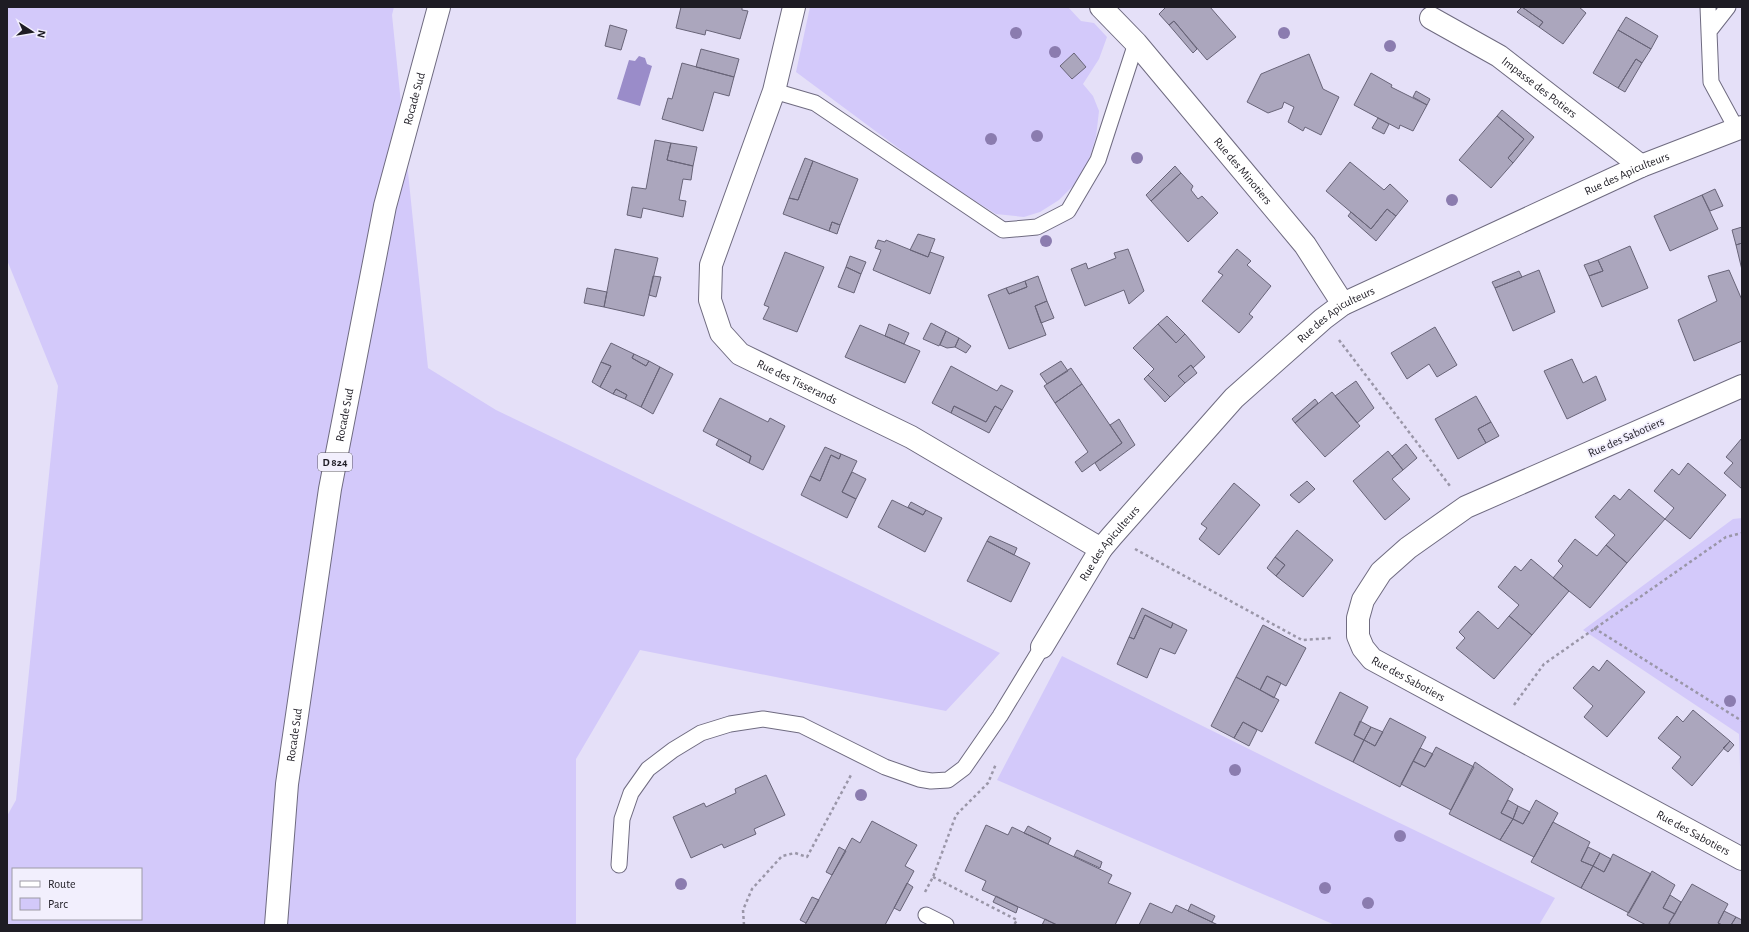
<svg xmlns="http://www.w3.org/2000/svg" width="1749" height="932" viewBox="0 0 1749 932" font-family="'Alegreya Sans',sans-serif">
	<rect width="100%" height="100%" fill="#e5e0f8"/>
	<path fill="#d3c9fa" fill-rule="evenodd" d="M7,7H394L392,15L428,368L496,410L1000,653L946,711L640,650L576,759V925H7V816L16,800L58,386L7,260ZM13,869H141V919H13Z
		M810,7H1068L1081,21L1094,23L1107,37L1099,59L1083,84L1093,96L1099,111L1096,137L1086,169L1076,183L1059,200L1040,212L1024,217L996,214L940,179L796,72Z
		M1742,518V830L1739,734L1583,630L1733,519Z
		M1062,656L1319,784L1555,898L1539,925H1335L997,780Z"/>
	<path fill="#9a8cc9" d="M639,56L645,58L647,64L652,66L640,106L617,99L629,60L635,61Z"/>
	<path fill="#aba6bd" stroke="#686478" d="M681,7H742V10L748,11L740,39L706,30L705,35L676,28Z
		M1166,7H1210L1236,37L1207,60L1174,21L1169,25L1159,14Z
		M1522,7L1543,22L1539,27L1517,12Z
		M1522,7H1579L1586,13L1563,44L1539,27L1543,22Z
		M1626,17L1658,36L1651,49L1618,30Z
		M1174,21L1197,49L1193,53L1169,25Z
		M610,25L627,30L621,50L605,46Z
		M1618,30L1651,49L1642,63L1636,59L1618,88L1593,73Z
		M701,49L739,59L734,77L696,67Z
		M1074,53L1086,67L1072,79L1060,66Z
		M1309,54L1323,89L1339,97L1321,135L1305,127L1303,131L1288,122L1294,107L1284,102L1282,108L1268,113L1247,102L1261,74Z
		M1636,59L1642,63L1625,92L1618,88Z
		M682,63L734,77L729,96L714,92L703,131L662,119L668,98L672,99Z
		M1371,73L1392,85L1391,87L1427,105L1413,131L1400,125L1399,129L1354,105Z
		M1416,91L1430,99L1427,105L1413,97Z
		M1502,110L1534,137L1513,163L1508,158L1524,139L1497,116Z
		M1497,116L1524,139L1508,158L1513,163L1491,188L1459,160Z
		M1378,118L1389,124L1384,134L1372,128Z
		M655,140L671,143L667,160L693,166L691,180L683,179L679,200L686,201L683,217L643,208L641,218L627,215L632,187L646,189Z
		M671,143L697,147L693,166L667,160Z
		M805,158L813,161L798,200L789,198Z
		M813,161L858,179L840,225L832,222L829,231L783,214L789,198L798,200Z
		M1350,162L1384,190L1390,184L1408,201L1396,216L1387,209L1371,229L1326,191Z
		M1175,166L1181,173L1151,201L1146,195Z
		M1181,173L1193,186L1191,190L1198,199L1202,196L1218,213L1188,242L1151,201Z
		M1715,189L1723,206L1710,211L1702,195Z
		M1702,195L1718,229L1670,251L1654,216Z
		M1387,209L1396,216L1376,241L1348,216L1351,212L1371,229Z
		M832,222L840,225L837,234L829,231Z
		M1742,227V243L1736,245L1732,230Z
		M918,234L935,239L928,257L910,250Z
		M878,240L885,242L886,240L928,257L930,252L944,257L930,294L873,270L881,250L875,248Z
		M1742,243V270L1736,245Z
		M1630,246L1648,288L1602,307L1589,276L1603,271L1598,260Z
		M615,249L658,258L644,316L604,307Z
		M1128,249L1144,291L1129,304L1124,290L1085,306L1071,269L1086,263L1088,269L1116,258L1114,253Z
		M1237,249L1251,261L1247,265L1271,286L1249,314L1253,317L1239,333L1202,301L1223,275L1218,272Z
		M785,252L824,267L797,332L763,319L769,307L764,305Z
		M850,256L866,262L861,274L846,267Z
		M1598,260L1603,271L1589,276L1584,265Z
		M846,267L861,274L854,293L838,287Z
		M1539,270L1555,312L1513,331L1495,288Z
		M1729,270L1742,300V341L1694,361L1678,320L1717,301L1708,276Z
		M1519,271L1522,277L1495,288L1492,282Z
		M653,276L661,277L656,297L649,295Z
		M1038,276L1047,301L1035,306L1046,335L1009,349L988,295L1006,288L1009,294L1027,287L1025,281Z
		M1025,281L1027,287L1009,294L1006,288Z
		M587,288L607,292L604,307L584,303Z
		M1047,301L1054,318L1041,323L1035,306Z
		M1167,316L1185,334L1176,343L1158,324Z
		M931,323L946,331L939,346L923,339Z
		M889,324L909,333L904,344L885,336Z
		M1158,324L1176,343L1185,334L1205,357L1193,368L1191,365L1178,376L1185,383L1170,397L1148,375L1154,369L1133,348Z
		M860,325L920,351L905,383L845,357Z
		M1435,327L1457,365L1437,377L1429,364L1407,379L1391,353Z
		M946,331L959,338L955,347L947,348L940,345Z
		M959,338L971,346L966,353L955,347Z
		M611,343L634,354L632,358L646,366L649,361L660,367L641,407L625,399L627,395L616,389L613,394L600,387L611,366L601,362Z
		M634,354L649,361L646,366L632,358Z
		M1572,359L1583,383L1596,376L1606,400L1567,419L1544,371Z
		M1061,361L1068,371L1047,384L1040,374Z
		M601,362L611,366L600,387L592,382Z
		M1191,365L1197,373L1185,383L1178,376Z
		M951,366L997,391L1001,385L1013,391L1002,410L995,406L986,422L954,406L951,413L932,403Z
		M660,367L673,374L653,414L641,407Z
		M1071,368L1082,384L1055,403L1044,386Z
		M1148,375L1170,397L1165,402L1144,379Z
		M1356,381L1374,408L1357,423L1335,396Z
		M1082,384L1122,443L1082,472L1075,462L1088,452L1055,403Z
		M616,389L627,395L625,399L613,394Z
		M1332,392L1360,426L1325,457L1295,423Z
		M1476,396L1491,422L1478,429L1486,443L1458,459L1435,419Z
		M720,398L768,422L770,418L785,426L763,470L749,463L751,456L703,431Z
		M1315,399L1318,403L1295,423L1292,419Z
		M954,406L986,422L995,406L1002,410L989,433L951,413Z
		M1119,419L1135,445L1100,471L1095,463L1122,443L1110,425Z
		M1491,422L1499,436L1486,443L1478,429Z
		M1742,438V489L1724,473L1733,463L1726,457Z
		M719,439L751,456L749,463L716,445Z
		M1406,444L1417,458L1403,470L1392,456Z
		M825,447L841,454L839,459L831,455L820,481L810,476Z
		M1388,451L1403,470L1392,479L1410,499L1385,520L1353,481Z
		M841,454L857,461L842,492L856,499L847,518L801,495L810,476L820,481L831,455L839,459Z
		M1688,463L1726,495L1690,539L1665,519L1674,508L1654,491L1672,469L1679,475Z
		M852,472L866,479L856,499L842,492Z
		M1307,481L1315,489L1299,503L1290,495Z
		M1234,483L1260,505L1219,555L1199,539L1207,528L1201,524Z
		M1629,489L1665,519L1627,563L1606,545L1615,535L1595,517L1614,495L1620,500Z
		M892,500L923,515L926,510L942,518L925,552L878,527Z
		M911,502L926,510L923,515L908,507Z
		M1297,530L1333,560L1303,597L1276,576L1285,565L1275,557Z
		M990,536L1017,548L1014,555L987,541Z
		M1575,539L1597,556L1606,545L1627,563L1590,608L1553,578L1563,566L1558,561Z
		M987,541L1030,563L1011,602L967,581Z
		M1275,557L1285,565L1276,576L1267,568Z
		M1531,559L1569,591L1532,635L1509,616L1519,605L1498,587L1515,566L1521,571Z
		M1142,608L1173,623L1171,628L1145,615L1134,639L1129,637Z
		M1478,611L1498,629L1509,616L1532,635L1494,679L1456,648L1465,638L1459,632Z
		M1145,615L1171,628L1173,623L1187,630L1175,654L1160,648L1147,678L1117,664L1129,637L1134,639Z
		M1263,625L1306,648L1286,686L1267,676L1260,690L1236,677Z
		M1607,660L1645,692L1607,737L1584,717L1593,706L1573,688L1593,666L1599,671Z
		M1267,676L1281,683L1274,698L1260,690Z
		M1236,677L1279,700L1262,732L1243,722L1234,738L1211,726Z
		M1340,692L1368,707L1354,735L1364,740L1353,762L1315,743Z
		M1693,710L1730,741L1692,786L1672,768L1681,757L1658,738L1677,716L1683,722Z
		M1390,718L1426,737L1400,787L1353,762L1364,740L1375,746Z
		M1360,721L1371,727L1364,740L1354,735Z
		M1243,722L1257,730L1249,746L1234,738Z
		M1371,727L1383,732L1375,746L1364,740Z
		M1730,741L1734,745L1728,752L1723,748Z
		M1436,747L1474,767L1451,810L1401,784L1413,761L1425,767Z
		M1420,748L1433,754L1425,767L1413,761Z
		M1475,762L1513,789L1501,813L1513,819L1500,840L1449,814Z
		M766,775L785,815L754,829L756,834L724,848L722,844L691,858L673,817L704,803L706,807L736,793L735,789Z
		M1508,800L1518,806L1513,819L1501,813Z
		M1536,800L1558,813L1534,857L1500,840L1513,819L1523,824Z
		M1518,806L1530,812L1523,824L1513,819Z
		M872,821L917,845L905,866L914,871L885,925H805L852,838L860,843Z
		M1553,822L1590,842L1581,861L1593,866L1581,888L1531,862Z
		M986,825L1008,835L1012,827L1112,875L1108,883L1131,893L1115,925H1057L982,890L986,881L965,871Z
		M1028,826L1051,838L1048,844L1024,833Z
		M839,847L846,851L832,875L826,872Z
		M1588,847L1600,853L1593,866L1581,861Z
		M1077,850L1102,862L1100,868L1074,856Z
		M1600,853L1611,859L1604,872L1593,866Z
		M1613,854L1651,874L1629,913L1581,888L1593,866L1604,872Z
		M1652,871L1675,885L1663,908L1675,914L1668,925H1646L1627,915Z
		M907,883L913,887L900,911L894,908Z
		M1692,884L1728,904L1718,923L1722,925H1672L1669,923Z
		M1670,895L1681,902L1675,914L1663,908Z
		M996,896L1018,907L1016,913L993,902Z
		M812,897L819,900L806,923L800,920Z
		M1150,903L1172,913L1176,905L1218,925H1139Z
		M1191,904L1215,916L1212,922L1188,911Z
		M1724,911L1736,917L1731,925H1722L1718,923Z
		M1736,917L1742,920V925H1731Z
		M1045,919L1057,925H1042Z"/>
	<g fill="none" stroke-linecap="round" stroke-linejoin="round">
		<defs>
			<path id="service" d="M1708,7L1711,82L1736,128
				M1710,30L1728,7
				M774,91L815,103L1003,230L1037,227L1068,211L1098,160L1136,43
				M619,865L622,819L631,793L648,769L673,750L701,733L730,724L763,719L801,725L885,767L919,779L931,781L948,780L964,768L1000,716L1042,647
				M926,915L946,925"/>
			<g id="minor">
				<path id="s1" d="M794,7L774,91L711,265L710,300L721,333L740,354L911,437L1101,549"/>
				<path id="s2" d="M1101,7L1136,43L1305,245L1343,304"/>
				<path id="s3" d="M1431,18L1499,56L1641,166"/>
				<path id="s4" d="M1742,386L1466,507L1408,548L1381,572L1363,600L1358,618V636L1363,648L1372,659L1742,859"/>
				<path id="s5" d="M1042,647L1101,549L1112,536L1234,398L1323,319L1343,304L1641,166L1742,127"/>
			</g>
			<g id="primary">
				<path id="s6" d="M276,925L287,784L330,489L385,206L439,7"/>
			</g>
		</defs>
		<use href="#service" stroke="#6f6b80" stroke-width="17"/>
		<use href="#minor" stroke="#6f6b80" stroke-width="24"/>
		<use href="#primary" stroke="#6f6b80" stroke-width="24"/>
		<path stroke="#9a96a8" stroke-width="2.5" stroke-dasharray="3 3" stroke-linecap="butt" d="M1339,340L1450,486
			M1135,549L1302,640L1332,638
			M1594,628L1742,721
			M1514,705L1544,664L1726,537L1742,533
			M933,877L1017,920L1014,925
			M925,892L933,877L956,815L988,783L996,764
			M744,925L743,910L752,889L782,856L795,853L807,857L851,775"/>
		<use href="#service" stroke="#fff" stroke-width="15"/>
		<use href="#minor" stroke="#fff" stroke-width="22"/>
		<use href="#primary" stroke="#fff" stroke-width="22"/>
	</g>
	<g fill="#8b7caf">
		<circle cx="1016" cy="33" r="6"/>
		<circle cx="1284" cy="33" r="6"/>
		<circle cx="1390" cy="46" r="6"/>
		<circle cx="1055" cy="52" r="6"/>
		<circle cx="1037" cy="136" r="6"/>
		<circle cx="991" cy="139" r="6"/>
		<circle cx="1137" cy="158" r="6"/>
		<circle cx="1452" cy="200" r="6"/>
		<circle cx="1046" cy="241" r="6"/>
		<circle cx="1730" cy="701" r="6"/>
		<circle cx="1235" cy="770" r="6"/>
		<circle cx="861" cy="795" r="6"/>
		<circle cx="1400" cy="836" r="6"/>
		<circle cx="681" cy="884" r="6"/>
		<circle cx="1325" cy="888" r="6"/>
		<circle cx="1368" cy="903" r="6"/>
	</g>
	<g text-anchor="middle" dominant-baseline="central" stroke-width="3.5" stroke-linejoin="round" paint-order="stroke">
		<rect fill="#f2effd" stroke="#5e5b65" stroke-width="1" x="318" y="453" width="34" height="18" rx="3"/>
		<g font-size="11" font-weight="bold" fill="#1e1c24">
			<text x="335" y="462">D 824</text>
		</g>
		<g font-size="12" fill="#1e1c24" stroke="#f2effd">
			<text stroke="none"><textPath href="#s3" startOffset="129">Impasse des Potiers</textPath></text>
			<text stroke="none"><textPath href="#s6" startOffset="839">Rocade Sud</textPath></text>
			<text stroke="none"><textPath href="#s2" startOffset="217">Rue des Minotiers</textPath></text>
			<text stroke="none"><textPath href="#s5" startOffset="772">Rue des Apiculteurs</textPath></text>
			<text stroke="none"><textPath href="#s5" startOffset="448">Rue des Apiculteurs</textPath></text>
			<text stroke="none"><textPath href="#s1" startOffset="433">Rue des Tisserands</textPath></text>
			<text stroke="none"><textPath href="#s6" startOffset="515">Rocade Sud</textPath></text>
			<text transform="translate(1626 437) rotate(-24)">Rue des Sabotiers</text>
			<text stroke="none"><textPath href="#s5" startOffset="124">Rue des Apiculteurs</textPath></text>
			<text stroke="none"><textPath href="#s4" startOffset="547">Rue des Sabotiers</textPath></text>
			<text stroke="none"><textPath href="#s6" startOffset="191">Rocade Sud</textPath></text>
			<text stroke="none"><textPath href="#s4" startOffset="871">Rue des Sabotiers</textPath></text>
		</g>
	</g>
	<rect width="1749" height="932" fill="none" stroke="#1e1c24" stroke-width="16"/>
	<rect x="12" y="868" width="130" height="52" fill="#f2effd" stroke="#9d9ba6"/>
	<rect x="20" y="881" width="20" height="6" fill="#ffffff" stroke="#9d9ba6"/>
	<text x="48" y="888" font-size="12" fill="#1e1c24">Route</text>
	<rect x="20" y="898" width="20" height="12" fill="#d3c9fa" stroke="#9d9ba6"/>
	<text x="48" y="908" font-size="12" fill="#1e1c24">Parc</text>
	<g transform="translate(32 32) rotate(102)" stroke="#f2effd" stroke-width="3" paint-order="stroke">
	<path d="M0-3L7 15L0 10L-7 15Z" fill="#1e1c24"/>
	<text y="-6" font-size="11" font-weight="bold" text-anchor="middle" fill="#1e1c24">N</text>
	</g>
</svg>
